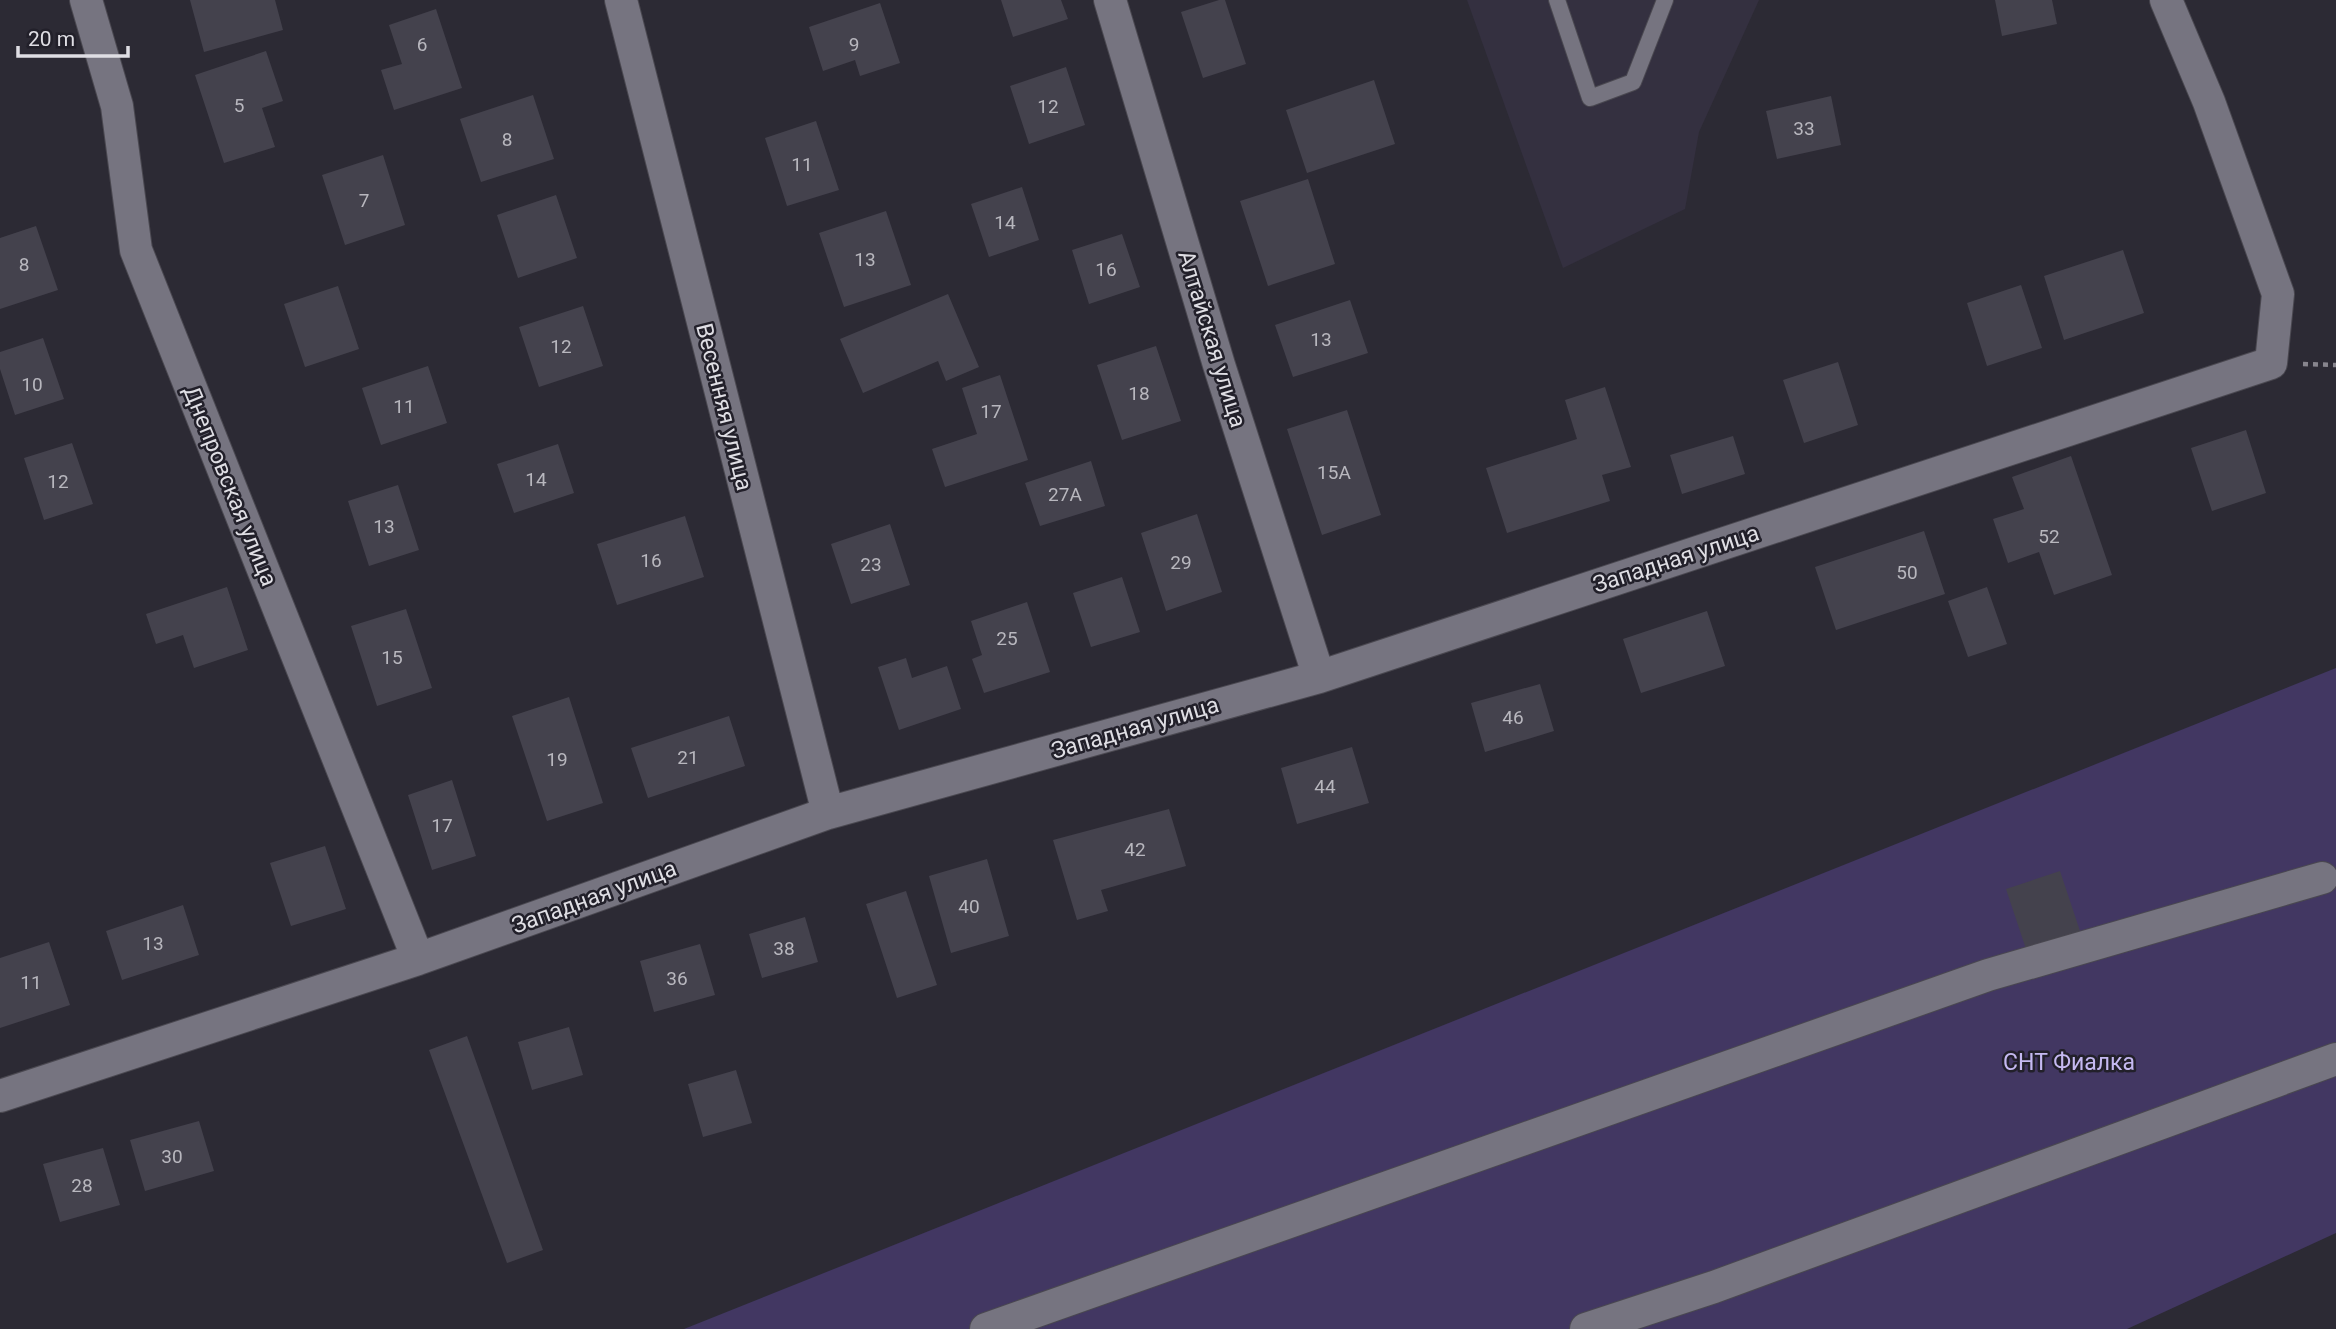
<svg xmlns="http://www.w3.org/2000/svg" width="2336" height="1329" viewBox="0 0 2336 1329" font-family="Roboto,sans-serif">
	<rect width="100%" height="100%" fill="#2c2a34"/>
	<path fill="#343040" d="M1467,0H1759L1699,132L1685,209L1563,268Z"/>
	<path fill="#423762" d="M2336,668V1233L2127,1329H684Z"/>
	<path fill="#44424d" d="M190,0H275L283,30L204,52Z
		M1001,0H1061L1068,19L1013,37Z
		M1219,0H1225L1246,64L1203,78L1181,12Z
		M1995,0H2052L2057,24L2002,36Z
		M880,3L900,63L860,76L855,60L823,71L809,27Z
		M436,9L462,88L394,110L381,70L402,64L389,25Z
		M266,51L283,101L262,108L275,147L224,163L195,75Z
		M1066,67L1085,125L1029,144L1010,86Z
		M1374,80L1395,144L1307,173L1286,110Z
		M533,95L554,159L481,182L460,119Z
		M1831,96L1841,145L1777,159L1766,111Z
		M816,121L839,190L787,206L765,138Z
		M383,155L405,225L345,245L322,175Z
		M1308,179L1335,264L1268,286L1240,201Z
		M1022,187L1039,240L989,257L971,204Z
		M556,195L577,258L518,278L497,215Z
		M886,211L911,285L844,307L819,233Z
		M36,226L58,290L0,309V238Z
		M1122,234L1140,287L1089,304L1072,250Z
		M2123,250L2144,313L2064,340L2044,276Z
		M2021,285L2042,348L1987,366L1967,303Z
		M338,286L359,349L305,367L284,304Z
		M948,294L979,367L946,381L938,361L863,393L840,339Z
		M1350,300L1368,353L1293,377L1275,325Z
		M583,306L603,366L539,387L519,327Z
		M43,338L64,399L15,415L0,369V352Z
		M1156,346L1181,421L1122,440L1097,365Z
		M1838,362L1858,425L1804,443L1783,380Z
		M428,366L447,423L381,445L362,388Z
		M1000,375L1028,460L945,487L932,449L977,434L962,388Z
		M1605,387L1631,467L1602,475L1610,501L1507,533L1486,468L1577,439L1565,400Z
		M1347,410L1381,515L1322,535L1287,429Z
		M2246,430L2266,493L2212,511L2191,448Z
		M1733,436L1745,474L1682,494L1670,455Z
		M72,443L93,504L44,520L24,458Z
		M558,444L574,493L514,513L497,464Z
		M2071,456L2112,575L2054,595L2039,552L2008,563L1993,519L2024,509L2012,477Z
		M1091,461L1105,506L1040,526L1025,483Z
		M398,485L419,550L369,566L348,501Z
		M1197,514L1222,592L1166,611L1141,533Z
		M685,516L704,577L617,605L597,544Z
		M890,524L910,585L851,604L831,544Z
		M1924,531L1945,594L1836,630L1815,567Z
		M1122,577L1140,632L1091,647L1073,593Z
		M227,587L248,650L194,668L183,635L156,644L146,614Z
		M1987,587L2007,644L1968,657L1948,601Z
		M1027,602L1050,672L984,693L972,659L982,655L971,621Z
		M406,609L432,688L377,706L351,626Z
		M1707,611L1725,666L1641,693L1623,639Z
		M906,658L912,678L947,666L961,709L899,730L878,667Z
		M1540,684L1554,731L1485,752L1471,703Z
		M569,697L603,803L547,821L512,716Z
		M729,716L745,766L648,798L631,748Z
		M1352,747L1369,803L1297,824L1281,768Z
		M452,780L476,856L432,870L408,795Z
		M1169,809L1186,866L1101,890L1108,911L1077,920L1053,840Z
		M325,846L346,909L291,926L270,863Z
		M987,859L1009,936L951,953L929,876Z
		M2060,871L2081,934L2027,952L2006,889Z
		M906,891L937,985L897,998L866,904Z
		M183,905L199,955L122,980L106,931Z
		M805,917L818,962L762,978L749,934Z
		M49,942L70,1005L0,1028V958Z
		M700,944L715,995L654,1012L640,961Z
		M569,1027L583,1075L532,1090L518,1042Z
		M467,1036L543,1250L507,1263L429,1050Z
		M736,1070L752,1123L703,1137L688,1084Z
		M199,1121L214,1171L145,1191L130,1140Z
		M103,1148L120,1205L60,1222L43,1164Z"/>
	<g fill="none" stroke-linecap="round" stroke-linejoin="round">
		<defs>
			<path id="service" d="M1557,0L1590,98L1633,82L1665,0"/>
			<path id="minor" d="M86,0L117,106L136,250L418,959
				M621,0L828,813
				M1110,0L1219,365L1319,677
				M0,1096L418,959L828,813L1319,677L2271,363L2278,294L2209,102L2166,0
				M986,1329L1988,975L2322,878
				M1586,1329L1714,1287L2336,1059"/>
		</defs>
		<use href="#service" stroke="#4a4850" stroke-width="18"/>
		<use href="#minor" stroke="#4a4850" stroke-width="34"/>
		<path stroke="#87858d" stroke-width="4.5" stroke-dasharray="5 5" stroke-linecap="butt" d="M2303,364L2336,365"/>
		<use href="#service" stroke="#767480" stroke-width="16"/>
		<use href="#minor" stroke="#767480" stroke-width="32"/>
	</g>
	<g text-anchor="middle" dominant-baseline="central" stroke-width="5" stroke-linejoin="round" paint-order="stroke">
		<g font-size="19" fill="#b8b7be">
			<text x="422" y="44">6</text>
			<text x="854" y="44">9</text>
			<text x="239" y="105">5</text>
			<text x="1048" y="106">12</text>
			<text x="1804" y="128">33</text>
			<text x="507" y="139">8</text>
			<text x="802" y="164">11</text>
			<text x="364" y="200">7</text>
			<text x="1005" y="222">14</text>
			<text x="865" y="259">13</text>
			<text x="24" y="264">8</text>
			<text x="1106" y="269">16</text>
			<text x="1321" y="339">13</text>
			<text x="561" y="346">12</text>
			<text x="32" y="384">10</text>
			<text x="1139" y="393">18</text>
			<text x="404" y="406">11</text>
			<text x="991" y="411">17</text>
			<text x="1334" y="472">15А</text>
			<text x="536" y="479">14</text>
			<text x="58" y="481">12</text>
			<text x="1065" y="494">27А</text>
			<text x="384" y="526">13</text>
			<text x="2049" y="536">52</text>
			<text x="651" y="560">16</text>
			<text x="1181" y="562">29</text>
			<text x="871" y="564">23</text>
			<text x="1907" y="572">50</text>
			<text x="1007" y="638">25</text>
			<text x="392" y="657">15</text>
			<text x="1513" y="717">46</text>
			<text x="688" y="757">21</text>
			<text x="557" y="759">19</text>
			<text x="1325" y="786">44</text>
			<text x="442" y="825">17</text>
			<text x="1135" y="849">42</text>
			<text x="969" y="906">40</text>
			<text x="153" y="943">13</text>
			<text x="784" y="948">38</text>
			<text x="677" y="978">36</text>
			<text x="31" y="982">11</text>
			<text x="172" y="1156">30</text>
			<text x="82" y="1185">28</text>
		</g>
		<g font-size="23" fill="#dfdee4" stroke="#22202a">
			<text transform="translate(1212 339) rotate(73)">Алтайская улица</text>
			<text transform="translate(724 407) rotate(76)">Весенняя улица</text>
			<text transform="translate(230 486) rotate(68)">Днепровская улица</text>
			<text transform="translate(1676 559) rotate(-18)">Западная улица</text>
			<text transform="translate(1135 728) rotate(-16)">Западная улица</text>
			<text transform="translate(594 897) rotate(-20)">Западная улица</text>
		</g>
		<g font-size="23" fill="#c5b9f1" stroke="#22202a">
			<text x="2069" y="1062">СНТ Фиалка</text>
		</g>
	</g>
	<path d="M18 46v10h110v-10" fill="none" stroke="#dfdee4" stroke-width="3.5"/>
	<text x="28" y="46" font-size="21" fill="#dfdee4" stroke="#22202a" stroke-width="5" paint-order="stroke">20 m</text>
</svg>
